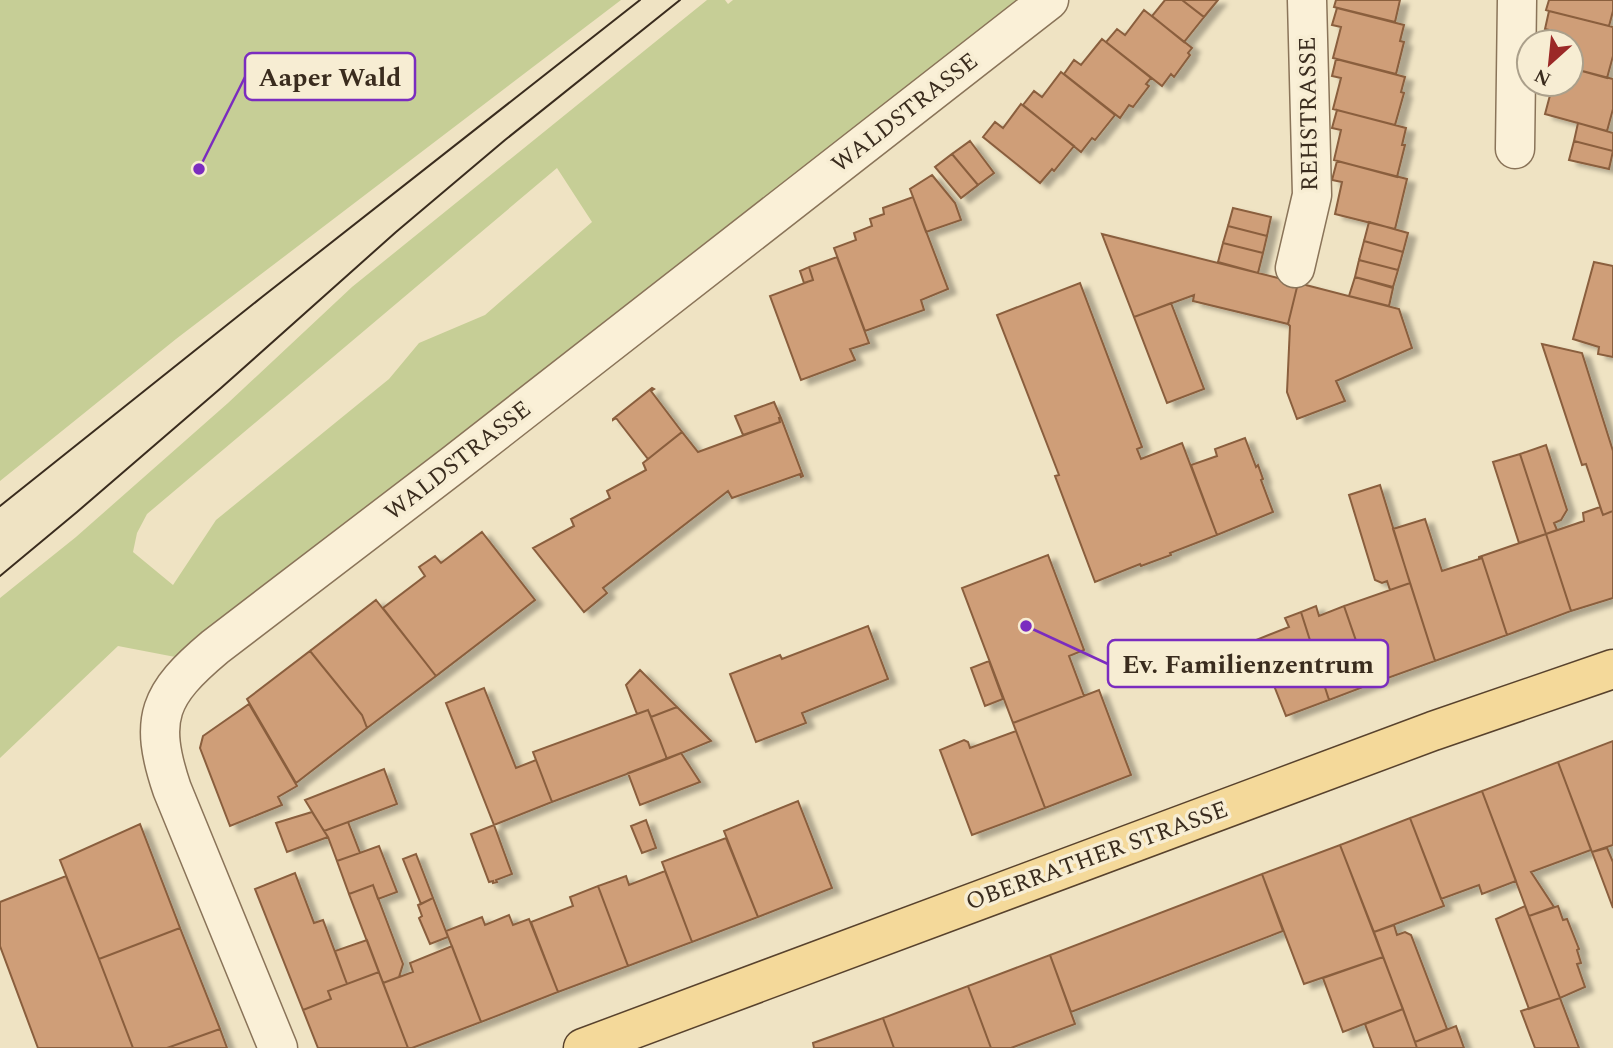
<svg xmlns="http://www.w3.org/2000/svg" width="1613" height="1048" viewBox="0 0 1613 1048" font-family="Spectral,serif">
	<defs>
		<filter id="shadow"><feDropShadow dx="8" dy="4.5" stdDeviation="2" flood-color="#0004"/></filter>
	</defs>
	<rect width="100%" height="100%" fill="#efe3c3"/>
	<path fill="#c6ce96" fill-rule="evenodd" d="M0,0H621L176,339L0,481Z
		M707,0H725L728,4L733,0H1034L191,660L118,646L0,758V598L76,537L228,403L352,287ZM557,168L592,222L485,315L419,343L389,379L216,520L173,585L133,552L137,533L147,514Z"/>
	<path fill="#cf9e78" stroke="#8a5e3e" stroke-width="2" filter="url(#shadow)" d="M1165,0H1182L1204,17L1184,42L1152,16Z
		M1182,0H1218L1204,17Z
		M1336,0H1400L1395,22L1334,7Z
		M1549,0H1613V11L1609,26L1549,11L1546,10Z
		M1337,8L1404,25L1400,41L1404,42L1396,74L1333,58L1341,27L1332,25Z
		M1144,10L1192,48L1188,53L1190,55L1174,77L1171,74L1162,86L1106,42L1117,29L1125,35Z
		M1549,11L1613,27V56L1607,78L1571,68V42H1550L1553,31L1545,29Z
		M1102,39L1151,78L1146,84L1149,86L1133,107L1129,105L1120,118L1064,74L1074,60L1081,65Z
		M1336,59L1405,77L1401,92L1404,93L1395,125L1333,109L1341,78L1332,76Z
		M1571,68L1613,79V109L1607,131L1545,114L1553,84H1571Z
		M1061,72L1115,115L1095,140L1092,138L1081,152L1023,105L1034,91L1042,97Z
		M1021,104L1074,146L1054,171L1052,169L1040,183L983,137L995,122L1003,128Z
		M1337,110L1406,128L1402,145H1405L1397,177L1334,160L1341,130L1332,128Z
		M1578,123L1613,133V151L1574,141Z
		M970,141L994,173L978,185L952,154Z
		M1574,141L1613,151L1609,169L1569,160Z
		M952,154L978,185L961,198L935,167Z
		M1337,161L1407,179L1395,229L1335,214L1342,182L1332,180Z
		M932,175L955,203L961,220L926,232L910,189Z
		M913,197L948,289L921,300L924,310L865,331L834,248L856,240L854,233L872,226L870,219L884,214L883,208Z
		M1233,208L1271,217L1267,236L1228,226Z
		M1369,222L1408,233L1403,252L1364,241Z
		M1228,226L1267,236L1263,253L1223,243Z
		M1102,234L1298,283L1288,324L1193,301L1194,295L1134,317Z
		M1364,241L1403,252L1398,270L1359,260Z
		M1223,243L1263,253L1258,273L1218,262Z
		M837,257L869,343L850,349L855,360L801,380L770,296L813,280L809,267Z
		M1359,260L1398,270L1393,287L1355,277Z
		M1594,262L1613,266V357L1598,354L1599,347L1573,339Z
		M809,267L813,280L804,283L800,271Z
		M1355,277L1393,288L1389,306L1349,296Z
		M1080,283L1142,447L1137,449L1141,459L1182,443L1217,535L1170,553L1171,555L1141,566L1140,564L1095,582L1055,476L1059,475L997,315Z
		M1298,283L1399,309L1412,348L1336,381L1345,401L1297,419L1287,392L1290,326L1288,324Z
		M1171,303L1204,389L1167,403L1134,317Z
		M1542,344L1582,353L1613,451V511L1603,515L1586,464L1582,465Z
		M652,388L654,389L651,391L682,432L648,459L616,418L613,420V419Z
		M774,402L781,418H779L780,422L743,435L735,416Z
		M779,418H781L803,476L801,477L800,474L732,498L728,491L603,588L607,593L584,612L533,548L574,526L571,519L610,498L607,491L646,470L643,463L682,432L698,452L780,422Z
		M1245,438L1256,467L1258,465L1263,479L1261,480L1273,512L1217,535L1191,465L1217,456L1215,449Z
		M1546,445L1567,510L1561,520L1554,523L1557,530L1546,534L1520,454Z
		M1520,454L1546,534L1519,543L1493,462Z
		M1380,485L1410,583L1390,590L1387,581L1382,583L1375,580L1349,495Z
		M1600,507L1603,515L1613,511V598L1571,611L1546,534L1584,521L1583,513Z
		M1425,519L1442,571L1482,558L1507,635L1435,661L1393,529Z
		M482,532L535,600L436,676L383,608L425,576L419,567L435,556L441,563Z
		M1546,534L1571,611L1507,635L1482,558L1479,559V557Z
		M1048,555L1084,650L1069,656L1084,696L1013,723L962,588Z
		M1410,583L1435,661L1371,684L1344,606Z
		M376,600L436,676L367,728L362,715L310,651Z
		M1316,606L1319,616L1344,606L1371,684L1329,700L1301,612Z
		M1301,612L1329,700L1286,716L1256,640L1289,627L1285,618Z
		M868,626L888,679L802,713L806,723L756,742L730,674L780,655L782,659Z
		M310,651L362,715L367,728L296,783L247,699Z
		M989,661L1003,699L985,706L971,668Z
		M640,670L677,707L651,717L648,710L637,714L626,685Z
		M484,688L516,768L536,760L552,802L494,825L446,703Z
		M1099,690L1131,775L1045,808L1013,723Z
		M249,704L297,786L278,797L282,805L230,826L200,748L203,736Z
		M677,707L711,741L667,759L651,717Z
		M648,710L667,759L552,802L533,752Z
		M1016,731L1045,808L972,835L940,750L964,740L968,742L970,748Z
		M1613,741V845L1592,852L1558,762Z
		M681,753L700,782L640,805L628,773Z
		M1558,762L1591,850L1531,872L1554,907L1529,916L1482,791Z
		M384,769L397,804L324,831L305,800Z
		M1482,791L1516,881L1482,894L1479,885L1441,899L1410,818Z
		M798,801L832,888L758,917L724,831Z
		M312,812L328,837L287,852L276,823Z
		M1410,818L1444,906L1374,932L1340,845Z
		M646,820L656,848L642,853L631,826Z
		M348,822L360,853L337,861L328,837L324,831Z
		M140,824L180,928L99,959L60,860Z
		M494,825L512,874L496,880L497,882L493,883V881L489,882L471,834Z
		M726,838L758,917L692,942L662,862Z
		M1340,845L1383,957L1304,984L1262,874Z
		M379,846L397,892L378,899L373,885L349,894L337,861Z
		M1607,848L1613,862V908L1592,852Z
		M416,854L433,898L421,904L403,859Z
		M665,871L692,942L628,966L598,886L626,876L629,885Z
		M295,873L314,923L323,920L347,984L328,991L331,999L303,1010L255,889Z
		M1262,874L1283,931L1071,1012L1050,955Z
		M66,876L99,959L133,1048H38L0,946V902Z
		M373,885L403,964L399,977L383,983L349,894Z
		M598,886L628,966L558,992L531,922L573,906L570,897Z
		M433,898L448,937L430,944L419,918L422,916L418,905Z
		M1525,906L1560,998L1529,1009L1496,919Z
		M1558,906L1563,920L1567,919L1579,949L1577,950L1581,963L1577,964L1585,987L1560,998L1529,916Z
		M509,915L513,925L529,919L558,992L481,1022L446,931L482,917L485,925Z
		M1394,925L1397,935L1405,932L1411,935L1447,1029L1415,1042L1374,932Z
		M180,928L220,1029L167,1048H133L99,959Z
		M367,940L379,972L347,984L335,951Z
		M452,946L481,1022L412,1048H408L383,983L413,972L410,963Z
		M1050,955L1075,1024L1011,1048H991L968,986Z
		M1383,957L1403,1009L1343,1032L1323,978Z
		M379,972L408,1048H318L303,1010L331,999L328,991Z
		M968,986L991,1048H894L883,1018Z
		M1560,998L1579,1048H1535L1521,1011Z
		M1403,1009L1417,1048H1374L1365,1024Z
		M883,1018L894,1048H814L813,1043Z
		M1456,1026L1464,1048H1417L1415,1042Z
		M220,1029L227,1048H167Z"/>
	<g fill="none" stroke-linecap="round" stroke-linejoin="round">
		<defs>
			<path id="minor" d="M1515,149L1517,0
				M1295,268L1312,195L1307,0
				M278,1048L172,789C148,718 159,694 215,647L453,465L1049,0"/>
			<path id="major" d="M583,1048L1433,731L1613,669"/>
		</defs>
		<use href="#minor" stroke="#8a7459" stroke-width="41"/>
		<use href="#major" stroke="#58422d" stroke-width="41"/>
		<use href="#minor" stroke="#faf0d7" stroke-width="38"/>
		<use href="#major" stroke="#f4d99a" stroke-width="38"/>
		<path stroke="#3a2c1e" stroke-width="2" d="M0,506L262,297L640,0
			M0,576L77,512L221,388L396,232L505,140L680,0"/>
	</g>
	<g text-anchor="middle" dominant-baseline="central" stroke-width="7" stroke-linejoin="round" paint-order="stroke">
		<g font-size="24" fill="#3a2c1e" stroke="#f7edd3">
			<text transform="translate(905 113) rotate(-38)">WALDSTRASSE</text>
			<text transform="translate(1309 114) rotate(-91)">REHSTRASSE</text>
			<text transform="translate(458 461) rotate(-38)">WALDSTRASSE</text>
			<text transform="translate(1097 856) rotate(-20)">OBERRATHER STRASSE</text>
		</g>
	</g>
	<path fill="none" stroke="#7b2cbf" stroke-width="2.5" d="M199 169L245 77M1026 626L1108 664"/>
	<g fill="#7b2cbf" stroke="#f7edd3" stroke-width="2.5">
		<circle cx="199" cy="169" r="7"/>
		<circle cx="1026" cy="626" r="7"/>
	</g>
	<g fill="#f7edd3" stroke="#7b2cbf" stroke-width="2.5">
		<rect x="245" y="53" width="170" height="47" rx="7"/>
		<rect x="1108" y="640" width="280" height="47" rx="7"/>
	</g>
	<g font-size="26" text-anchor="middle" font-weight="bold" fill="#3a2c1e">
		<text x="330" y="86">Aaper Wald</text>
		<text x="1248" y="673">Ev. Familienzentrum</text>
	</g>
	<g transform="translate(1550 63) rotate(207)"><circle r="33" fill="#f7edd3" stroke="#aba08b" stroke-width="2"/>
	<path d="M0-5L12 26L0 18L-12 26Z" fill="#9b2927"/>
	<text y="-10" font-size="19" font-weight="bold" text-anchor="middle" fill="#3a2c1e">N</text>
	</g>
</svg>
